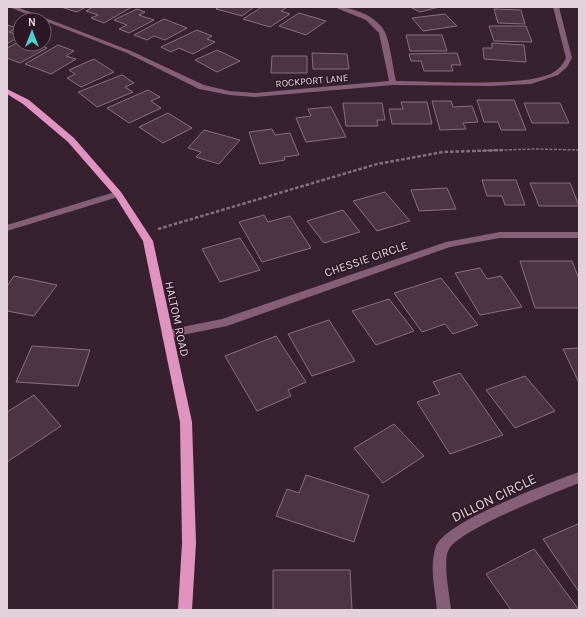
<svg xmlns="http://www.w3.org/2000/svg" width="586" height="617" viewBox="0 0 586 617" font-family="Karla,sans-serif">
	<rect width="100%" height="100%" fill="#38212f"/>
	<path fill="#4e3443" stroke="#8b6f7f" d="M61,7H86L77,12Z
		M93,7H132L104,23L91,18L98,15L86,11Z
		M219,7H254L242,16L216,9Z
		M262,7H285L286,8L281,11L290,14L270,27L243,19Z
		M414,7H439L420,12L412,8Z
		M137,9L145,12L139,15L154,20L129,33L119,29L127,25L114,20Z
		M494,9L521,10L525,24L498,23Z
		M299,13L326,21L306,35L279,26Z
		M445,14L457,26L423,31L412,18Z
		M164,19L187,28L165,40L154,36L147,40L134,35Z
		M7,25L17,28L9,32L20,36L7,44Z
		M489,26H526L532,42L494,41Z
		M197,30L212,36L207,39L215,42L193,54L179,48L171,52L161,47Z
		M406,35H442L447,51H410Z
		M20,41V44H36L47,48L20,63L7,58V48Z
		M492,43L524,45L526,62L484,59L483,48H492Z
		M58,45L74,51L66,56L76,59L51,74L25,64Z
		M217,50L240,61L217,72L195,60Z
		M312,53L347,54L349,69H313Z
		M457,53L461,65H451L453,71H424L421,61H411L409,54Z
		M272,56H307V73H271Z
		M94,59L114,72L81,87L67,78L75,74L69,70Z
		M122,75L134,83L125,87L133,92L97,107L78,92Z
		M148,90L160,97L151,101L161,108L129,123L107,108Z
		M477,100H514L526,130H501L498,122H484Z
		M432,101H451L453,107L472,106L478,122L463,123L466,129L440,130Z
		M401,102H427L432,124H392L389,109H403Z
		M343,103H382L385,120H377L378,126H346Z
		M524,103H560L569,123H532Z
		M331,107L346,137L306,142L296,118L311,116L308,109Z
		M168,113L192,128L163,143L139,127Z
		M272,129L275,135L290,133L299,155L284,157L285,160L260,164L249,132Z
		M204,130L240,140L219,164L196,157L201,152L188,148Z
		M482,180H516L525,205H505L502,196H487Z
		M530,183H570L579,206H539Z
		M447,188L456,209L419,211L411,190Z
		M385,192L410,221L377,231L353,201Z
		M343,210L360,232L324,243L307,221Z
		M264,215L268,222L290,216L311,248L262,262L239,222Z
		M240,238L260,270L220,282L202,249Z
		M520,261H572L579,279V308H535Z
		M480,268L487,279L501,276L522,307L480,315L455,273Z
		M14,276L57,285L34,316L7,311V286Z
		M441,278L478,325L453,334L445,324L422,332L394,293Z
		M389,299L414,331L376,345L352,311Z
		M329,320L355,361L312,376L288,334Z
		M276,336L306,382L288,390L291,396L257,411L225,356Z
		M32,346L90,350L78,386L16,382Z
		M579,348V383L563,349Z
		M460,373L503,435L450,454L417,402L440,394L433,382Z
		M525,376L555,411L515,428L486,390Z
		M34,395L61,426L7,462V412Z
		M394,424L424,456L383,483L354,448Z
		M306,475L369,495L354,542L276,516L287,489L299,493Z
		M578,524L579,526V592L543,539Z
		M534,549L579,610H511L486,574Z
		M273,570H350L352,610H273Z"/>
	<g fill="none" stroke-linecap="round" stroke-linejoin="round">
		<path stroke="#85717d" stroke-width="1.5" stroke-dasharray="3 1.5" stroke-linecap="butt" d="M473,151L535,149L579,150"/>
		<path stroke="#85717d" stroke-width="2.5" stroke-dasharray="3.5 2" stroke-linecap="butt" d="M158,229L377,164L443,152L504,150"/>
		<path fill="#855f75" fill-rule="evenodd" d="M9,7H17L131,51L204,85L229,91L255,93L389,81L379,33L366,20L334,7C352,7 376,15 385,32C390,43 393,68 396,81C430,81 529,88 554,72C560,68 563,64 566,58L553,7H559L572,58L567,67L558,75L531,84L490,86L393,85L255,97L229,95L199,89L127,53Z
			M118,191L122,194L121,196L7,231V225Z
			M500,232H579V238H500L450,247L227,326L167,338L163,337L162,334L163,331L167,330L222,319L446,242Z
			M579,472V483C554,493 461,529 449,549C442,561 450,596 451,610H437C435,589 429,566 436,546C446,521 552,482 579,472Z"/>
		<path fill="#e092c0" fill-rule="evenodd" d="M7,89L29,100L74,138L121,192L153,241L192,422L196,543L192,610H178L182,543L180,422L143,241L115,196L68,142L23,104L7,94Z"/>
	</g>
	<g text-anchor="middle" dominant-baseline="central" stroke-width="3" stroke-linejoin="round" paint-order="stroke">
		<g font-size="10" fill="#e2d1da" stroke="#2e1725">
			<text transform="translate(312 81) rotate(-5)">ROCKPORT LANE</text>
		</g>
		<g font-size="12" fill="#e2d1da" stroke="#2e1725">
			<text transform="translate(366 259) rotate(-19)">CHESSIE CIRCLE</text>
			<text transform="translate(177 319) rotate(78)">HALTOM ROAD</text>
		</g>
		<g font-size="14" fill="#e2d1da" stroke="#2e1725">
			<text transform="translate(494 498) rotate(-26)">DILLON CIRCLE</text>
		</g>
	</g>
	<rect width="586" height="617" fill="none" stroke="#e2d1da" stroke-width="16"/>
	<g transform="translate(32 32)"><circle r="19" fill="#2e1725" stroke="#76616d"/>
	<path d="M0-3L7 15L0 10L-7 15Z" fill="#53cdcb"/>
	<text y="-6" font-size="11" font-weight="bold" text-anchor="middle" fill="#e2d1da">N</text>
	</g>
</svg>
